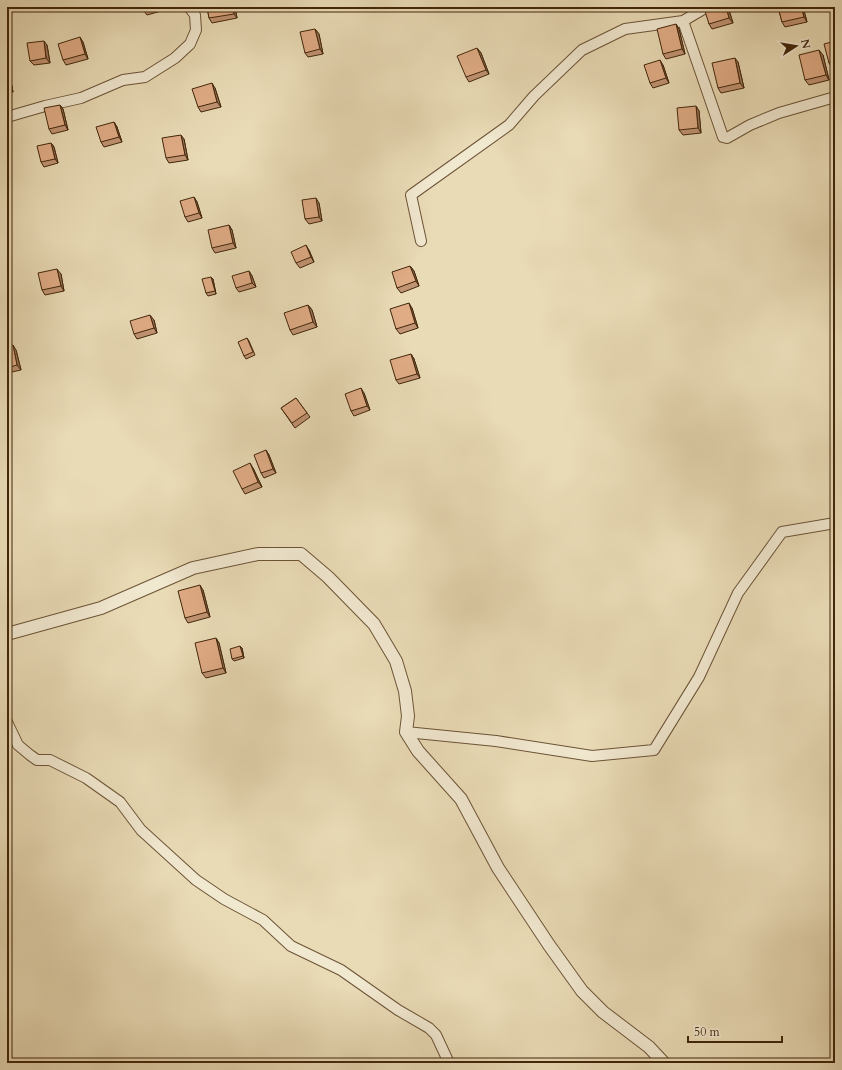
<svg xmlns="http://www.w3.org/2000/svg" width="842" height="1070" viewBox="0 0 842 1070" font-family="Cardo,serif">
	<rect width="100%" height="100%" fill="#e9dbb6"/>
	<filter id="stains"><feTurbulence type="fractalNoise" baseFrequency=".005" numOctaves="4"/><feColorMatrix values="0 0 0 0 .2 0 0 0 0 .09 0 0 0 0 .02 0 0 0 .5 -.17"/></filter>
	<radialGradient id="worn" r=".72"><stop offset=".6" stop-color="#630" stop-opacity="0"/><stop offset="1" stop-color="#630" stop-opacity=".3"/></radialGradient>
	<g fill="none" stroke-linecap="round" stroke-linejoin="round">
		<defs>
			<path id="minor" d="M683,21L723,137L727,138L750,125L779,113L835,97
				M7,117L45,106L81,98L123,80L145,77L175,58L190,44L196,30L195,15L189,7
				M421,241L411,195L509,125L534,96L582,50L625,29L683,21L707,7
				M7,722L18,745L30,755L37,760H50L86,778L120,802L141,830L196,880L224,899L263,920L291,946L341,970L398,1010L429,1028L436,1035L449,1063
				M406,732L496,741L592,756L654,750L699,677L738,593L782,532L835,523"/>
			<path id="tertiary" d="M7,634L101,608L193,568L258,554H301L328,577L374,624L396,661L405,691L408,716L406,732L418,751L461,799L498,868L549,945L582,991L603,1012L649,1047L664,1063"/>
		</defs>
		<use href="#minor" stroke="#6c5336" stroke-width="12"/>
		<use href="#tertiary" stroke="#6c5336" stroke-width="14"/>
		<use href="#minor" stroke="#f1e8d0" stroke-width="10"/>
		<use href="#tertiary" stroke="#f1e8d0" stroke-width="12"/>
	</g>
	<path fill="#c19473" stroke="#42260b" d="M143,7H159L161,11L147,15L144,11Z
		M207,7H235L237,18L212,23L209,18Z
		M708,7H728L733,23L712,29L709,24Z
		M778,7H803L807,22L785,27L782,22Z
		M676,24L679,29L685,54L666,59L663,54Z
		M315,29L319,34L323,54L308,57L305,53Z
		M835,41V67L832,68L829,63Z
		M83,42L88,59L66,65L63,60Z
		M47,45L50,63L34,65L30,61Z
		M477,48L481,53L489,74L469,82L466,77Z
		M823,55L829,80L809,85L805,80Z
		M738,62L744,88L721,93L718,88Z
		M663,65L669,83L653,88L650,83Z
		M7,69L9,72L13,92L7,93Z
		M215,88L221,107L201,112L198,107Z
		M60,105L63,109L68,130L52,134L49,129Z
		M696,106L699,111L701,133L683,135L679,130Z
		M114,122L117,127L122,142L104,147L101,142Z
		M184,139L188,160L169,163L166,158Z
		M51,143L54,147L58,163L44,167L41,162Z
		M194,197L197,202L202,218L188,222L185,217Z
		M319,203L322,221L309,224L305,219Z
		M229,225L232,230L236,248L215,253L212,248Z
		M309,250L314,262L300,268L296,263Z
		M410,266L414,271L419,286L401,293L397,288Z
		M249,271L252,276L256,287L239,292L236,288Z
		M61,274L64,291L45,295L42,290Z
		M213,279L216,294L208,296L206,293Z
		M308,305L312,310L317,327L293,335L290,330Z
		M412,308L418,328L400,334L396,329Z
		M154,320L157,333L137,339L134,334Z
		M247,338L249,341L255,355L246,359L244,356Z
		M7,347L16,350L21,370L7,373Z
		M411,354L414,359L420,378L399,384L396,380Z
		M364,393L370,410L354,416L351,411Z
		M296,398L310,417L295,428L281,408Z
		M266,450L269,455L276,473L264,478L261,473Z
		M253,468L262,487L245,494L242,489Z
		M203,590L210,617L188,623L185,618Z
		M216,638L219,643L226,673L206,678L202,673Z
		M242,648L244,658L234,661L232,659Z"/>
	<path fill="#9d785e" stroke="#42260b" d="M232,7H235L237,18L234,14Z
		M726,7H728L733,23L729,18Z
		M801,7H803L807,22L804,17Z
		M676,24L679,29L685,54L682,49Z
		M315,29L319,34L323,54L320,49Z
		M80,37L83,42L88,59L85,54Z
		M44,41L47,45L50,63L46,58Z
		M477,48L481,53L489,74L486,70Z
		M819,50L823,55L829,80L826,75Z
		M735,58L738,62L744,88L740,83Z
		M660,60L663,65L669,83L666,78Z
		M7,69L9,72L13,92L10,87L7,72Z
		M212,83L215,88L221,107L217,102Z
		M60,105L63,109L68,130L65,125Z
		M696,106L699,111L701,133L698,128Z
		M114,122L117,127L122,142L119,137Z
		M181,135L184,139L188,160L185,155Z
		M51,143L54,147L58,163L55,159Z
		M194,197L197,202L202,218L199,213Z
		M316,198L319,203L322,221L319,217Z
		M229,225L232,230L236,248L233,243Z
		M306,245L309,250L314,262L311,257Z
		M410,266L414,271L419,286L416,281Z
		M57,269L61,274L64,291L61,286Z
		M249,271L252,276L256,287L252,283Z
		M211,277L213,279L216,294L215,291Z
		M409,303L412,308L418,328L415,323Z
		M308,305L312,310L317,327L313,322Z
		M150,315L154,320L157,333L154,328Z
		M13,345L16,350L21,370L17,365Z
		M411,354L414,359L420,378L417,374Z
		M361,388L364,393L370,410L367,406Z
		M266,450L269,455L276,473L273,469Z
		M250,463L253,468L262,487L258,482Z
		M200,585L203,590L210,617L207,612Z
		M216,638L219,643L226,673L223,668Z
		M240,646L242,648L244,658L243,656Z"/>
	<path fill="#e0ac86" stroke="#42260b" d="M143,7H156L144,11Z
		M207,7H232L234,14L209,18Z
		M708,7H726L729,18L709,24L704,8Z
		M778,7H801L804,17L782,22Z
		M676,24L682,49L663,54L657,29Z
		M315,29L320,49L305,53L300,32Z
		M80,37L85,54L63,60L58,44Z
		M44,41L46,58L30,61L27,43Z
		M835,41V61L829,63L824,44Z
		M477,48L486,70L466,77L457,56Z
		M819,50L826,75L805,80L799,55Z
		M735,58L740,83L718,88L712,63Z
		M660,60L666,78L650,83L644,65Z
		M7,72L10,87L7,88Z
		M212,83L217,102L198,107L192,89Z
		M60,105L65,125L49,129L44,108Z
		M696,106L698,128L679,130L677,108Z
		M114,122L119,137L101,142L96,127Z
		M181,135L185,155L166,158L162,138Z
		M51,143L55,159L41,162L37,146Z
		M194,197L199,213L185,217L180,201Z
		M316,198L319,217L305,219L302,200Z
		M229,225L233,243L212,248L208,230Z
		M306,245L311,257L296,263L291,252Z
		M410,266L416,281L397,288L392,272Z
		M57,269L61,286L42,290L38,273Z
		M249,271L252,283L236,288L232,276Z
		M211,277L215,291L206,293L202,279Z
		M409,303L415,323L396,329L390,309Z
		M308,305L313,322L290,330L284,313Z
		M150,315L154,328L134,334L130,321Z
		M247,338L253,352L244,356L238,342Z
		M13,345L17,365L7,368V347Z
		M411,354L417,374L396,380L390,360Z
		M361,388L367,406L351,411L345,394Z
		M296,398L307,413L292,423L281,408Z
		M266,450L273,469L261,473L254,455Z
		M250,463L258,482L242,489L233,471Z
		M200,585L207,612L185,618L178,591Z
		M216,638L223,668L202,673L195,643Z
		M240,646L243,656L232,659L230,649Z"/>
	<rect width="842" height="1070" fill="none" stroke="#e9dbb6" stroke-width="24"/>
	<rect x="8" y="8" width="826" height="1054" fill="none" stroke="#42260b" stroke-width="2"/>
	<rect x="12" y="12" width="818" height="1046" fill="none" stroke="#42260b"/>
	<g transform="translate(796 46) rotate(78)" stroke="#f1e8d0" stroke-width="3" paint-order="stroke">
	<path d="M0-3L7 15L0 10L-7 15Z" fill="#42260b"/>
	<text y="-6" font-size="11" font-weight="bold" text-anchor="middle" fill="#42260b">N</text>
	</g>
	<path d="M688 1036v6h94v-6" fill="none" stroke="#42260b" stroke-width="2"/>
	<text x="694" y="1036" font-size="12" fill="#42260b" stroke="#f1e8d0" stroke-width="3" paint-order="stroke">50 m</text>
	<rect width="100%" height="100%" filter="url(#stains)"/>
	<rect width="100%" height="100%" fill="url(#worn)"/>
</svg>
